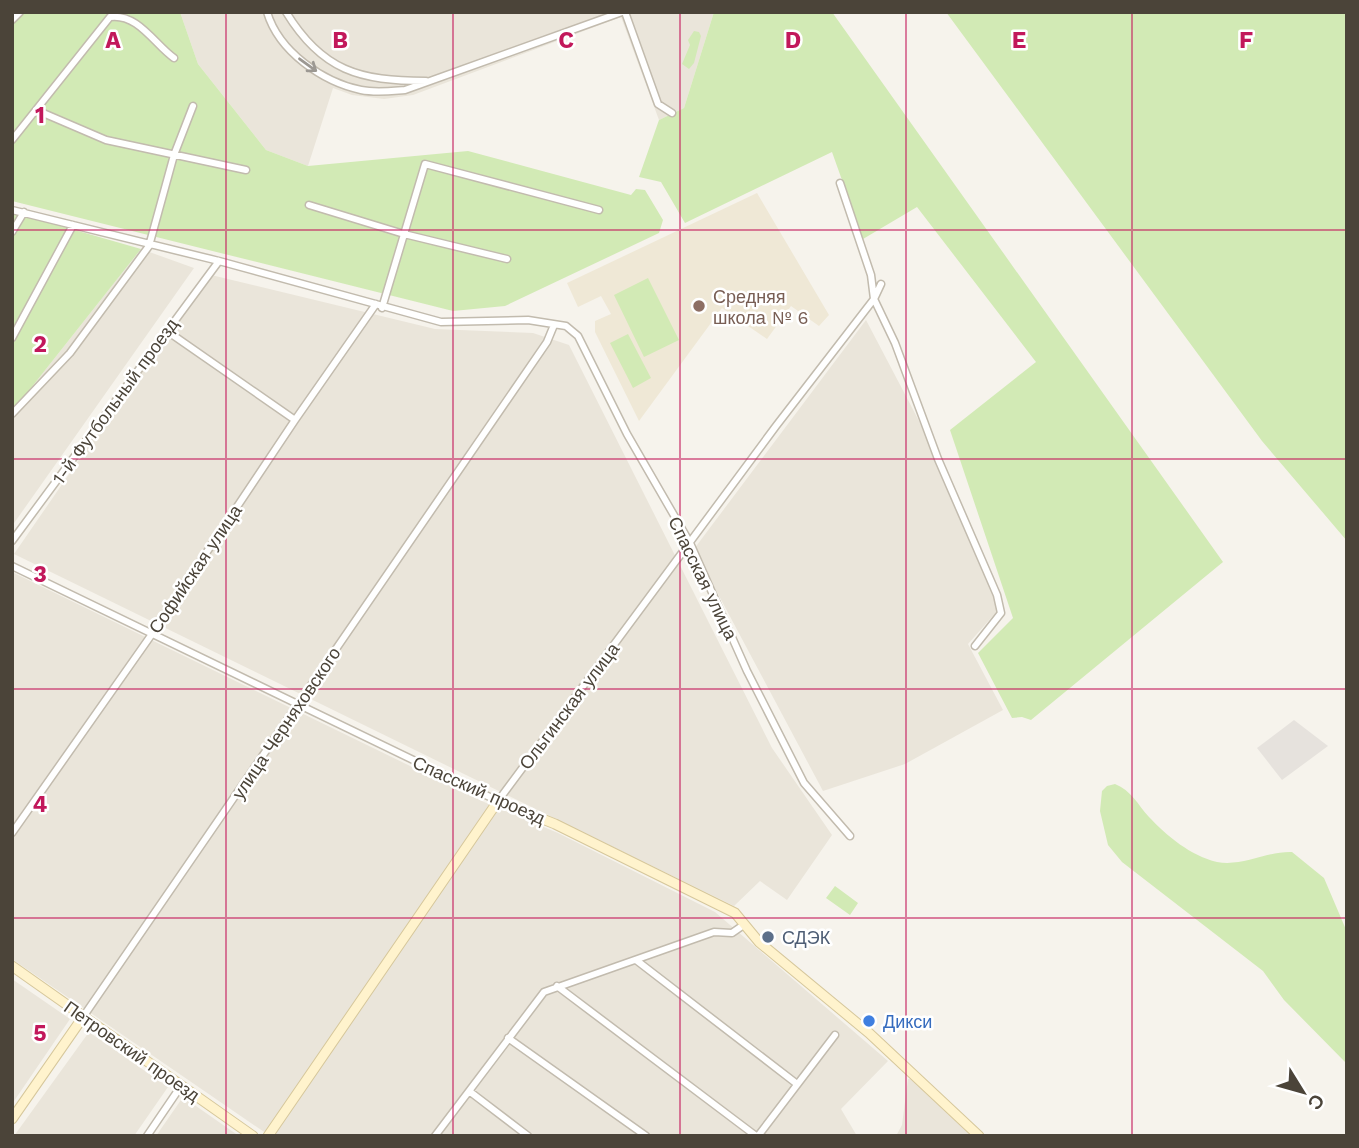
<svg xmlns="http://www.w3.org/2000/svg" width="1359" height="1148" viewBox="0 0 1359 1148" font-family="'Work Sans',sans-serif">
	<rect width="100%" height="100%" fill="#f6f3ec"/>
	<path fill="#eae5da" d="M180,12H714L684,108L659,120L621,17L413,95L384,99L352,95L333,88L308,166L266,150L198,64Z
		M141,249L194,268L12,526V412Z
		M207,274L435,329L533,333L569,345L772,748L832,835L787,900L760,881L734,906L14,554Z
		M866,320L919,421L999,609L968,644L1003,710L905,764L823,791L694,549Z
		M12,572L484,802L558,833L715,912L888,1061L841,1109L857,1136H270L12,959Z
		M12,979L70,1019L12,1104Z
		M89,1032L168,1087L134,1136H14Z
		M908,1079H913L971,1136H896L902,1125Z
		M183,1097L239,1136H156Z"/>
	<path fill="#e6e2dd" d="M1294,720L1328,746L1282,780L1257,748Z"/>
	<path fill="#efe8d6" d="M757,193L829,315L819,326L791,306L767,339L722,308L639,421L595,332V321L611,314L601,296L578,307L567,283Z"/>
	<path fill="#d2eab5" d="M12,12H180L198,64L266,150L308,166L468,151L631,195L636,189L645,190L663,220L659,233L505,306L453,311L12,201Z
		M714,12H832L1223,562L1031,720L1022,717L1012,718L978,653L1013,618L950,430L1036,362L917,207L863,239L832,152L685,223L661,182L639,177L659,120L684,108Z
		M946,12H1347V541L1262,441Z
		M694,31L699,32L701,36L694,63L689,69L682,64L690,45L688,40Z
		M12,212L141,249L12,412Z
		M648,278L679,340L644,357L614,295Z
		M628,334L651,378L633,388L610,343Z
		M1115,784C1131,790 1138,805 1149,817C1167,836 1191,856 1217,862C1242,867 1267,851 1292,852L1324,878L1347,932V1064L1284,1000L1263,971L1122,862L1108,845L1100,811L1102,791L1107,786Z
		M835,886L858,903L850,915L826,898Z"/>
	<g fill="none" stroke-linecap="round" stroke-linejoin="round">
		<defs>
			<path id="street" d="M267,12C279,52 323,82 361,90C376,93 391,91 405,90L622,12
				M286,12C322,71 360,81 426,81
				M625,12L658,104L672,113
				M12,20L20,12
				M36,110L106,140L246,170
				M12,140L110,17C138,13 155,45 174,58
				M840,183L871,275L874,299L895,343L938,459L997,595L1001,613L975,646
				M309,205L404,234L507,259
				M12,210L219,261L441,322L528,320L566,326L578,336L627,434L690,543L747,671L804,783L850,836
				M12,232L24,212
				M382,308L425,164L599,210
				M167,331L295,420
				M12,338L73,225
				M12,414L70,353L149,246L174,155L193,106
				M12,541L219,261
				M12,566L498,801L776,426L874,299L881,284
				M12,833L152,634L295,420L376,304
				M636,960L797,1084
				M557,986L756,1136
				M83,1017L547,342L554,325
				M508,1038L646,1136
				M469,1091L528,1136
				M147,1136L181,1086
				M435,1136L544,992L714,932L732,933L745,924
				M758,1136L835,1035"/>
			<path id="secondary" d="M12,966L253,1136
				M12,1119L83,1017
				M268,1136L498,801L555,824L735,913L759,942L869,1033L979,1136"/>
		</defs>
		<use href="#street" stroke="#c2bbae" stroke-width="9"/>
		<use href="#secondary" stroke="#d6c79b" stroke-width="11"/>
		<use href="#street" stroke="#fff" stroke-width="6"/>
		<use href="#secondary" stroke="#fff3cd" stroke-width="9"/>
	</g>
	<defs><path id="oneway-shaft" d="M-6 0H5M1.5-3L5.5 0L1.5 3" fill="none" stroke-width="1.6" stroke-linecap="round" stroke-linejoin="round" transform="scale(1.75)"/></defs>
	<use stroke="#9c9892" href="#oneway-shaft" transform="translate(308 65) rotate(36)"/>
	<path fill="none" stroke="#c2185b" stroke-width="2" stroke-opacity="0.55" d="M226,12V1136M453,12V1136M680,12V1136M906,12V1136M1132,12V1136M12,230H1347M12,459H1347M12,689H1347M12,918H1347"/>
	<circle fill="#8d6e63" stroke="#fff" stroke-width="2.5" cx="699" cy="306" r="7"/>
	<circle fill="#5c6f8a" stroke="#fff" stroke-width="2.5" cx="768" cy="937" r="7"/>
	<circle fill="#3f7fe0" stroke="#fff" stroke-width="2.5" cx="869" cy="1021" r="7"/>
	<g text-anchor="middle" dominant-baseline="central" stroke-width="5" stroke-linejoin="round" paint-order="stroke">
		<g font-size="18" fill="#785e54" stroke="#fff" text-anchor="start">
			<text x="713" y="296">Средняя<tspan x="713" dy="21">школа № 6</tspan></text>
		</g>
		<g font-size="18" fill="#4b4439" stroke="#fff">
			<text transform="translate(115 401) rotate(-54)">1-й Футбольный проезд</text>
			<text transform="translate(195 569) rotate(-56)">Софийская улица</text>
			<text transform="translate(703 578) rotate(64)">Спасская улица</text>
			<text transform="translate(569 706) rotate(-53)">Ольгинская улица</text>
			<text transform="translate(286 723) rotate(-56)">улица Черняховского</text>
			<text transform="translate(479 790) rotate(24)">Спасский проезд</text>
			<text transform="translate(132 1051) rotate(35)">Петровский проезд</text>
		</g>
		<g font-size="18" fill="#4e5e75" stroke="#fff" text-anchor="start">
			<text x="782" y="937">СДЭК</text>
		</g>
		<g font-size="18" fill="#366cbe" stroke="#fff" text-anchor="start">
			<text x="883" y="1021">Дикси</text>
		</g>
	</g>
	<g font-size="23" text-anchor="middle" font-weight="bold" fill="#c2185b" stroke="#fff" stroke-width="5" stroke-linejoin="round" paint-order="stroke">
		<text x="113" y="48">A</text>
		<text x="340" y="48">B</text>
		<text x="566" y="48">C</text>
		<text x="793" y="48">D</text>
		<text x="1019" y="48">E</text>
		<text x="1246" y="48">F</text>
		<text x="40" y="123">1</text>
		<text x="40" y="352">2</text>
		<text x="40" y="582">3</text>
		<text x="40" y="812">4</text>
		<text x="40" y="1041">5</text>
	</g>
	<rect width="1359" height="1148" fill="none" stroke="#4b4439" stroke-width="28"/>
	<g transform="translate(1303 1092) rotate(127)" stroke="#ffffff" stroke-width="5" paint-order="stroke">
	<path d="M0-5L12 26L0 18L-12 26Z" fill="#4b4439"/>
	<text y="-10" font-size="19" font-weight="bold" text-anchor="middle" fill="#4b4439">С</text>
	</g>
</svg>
